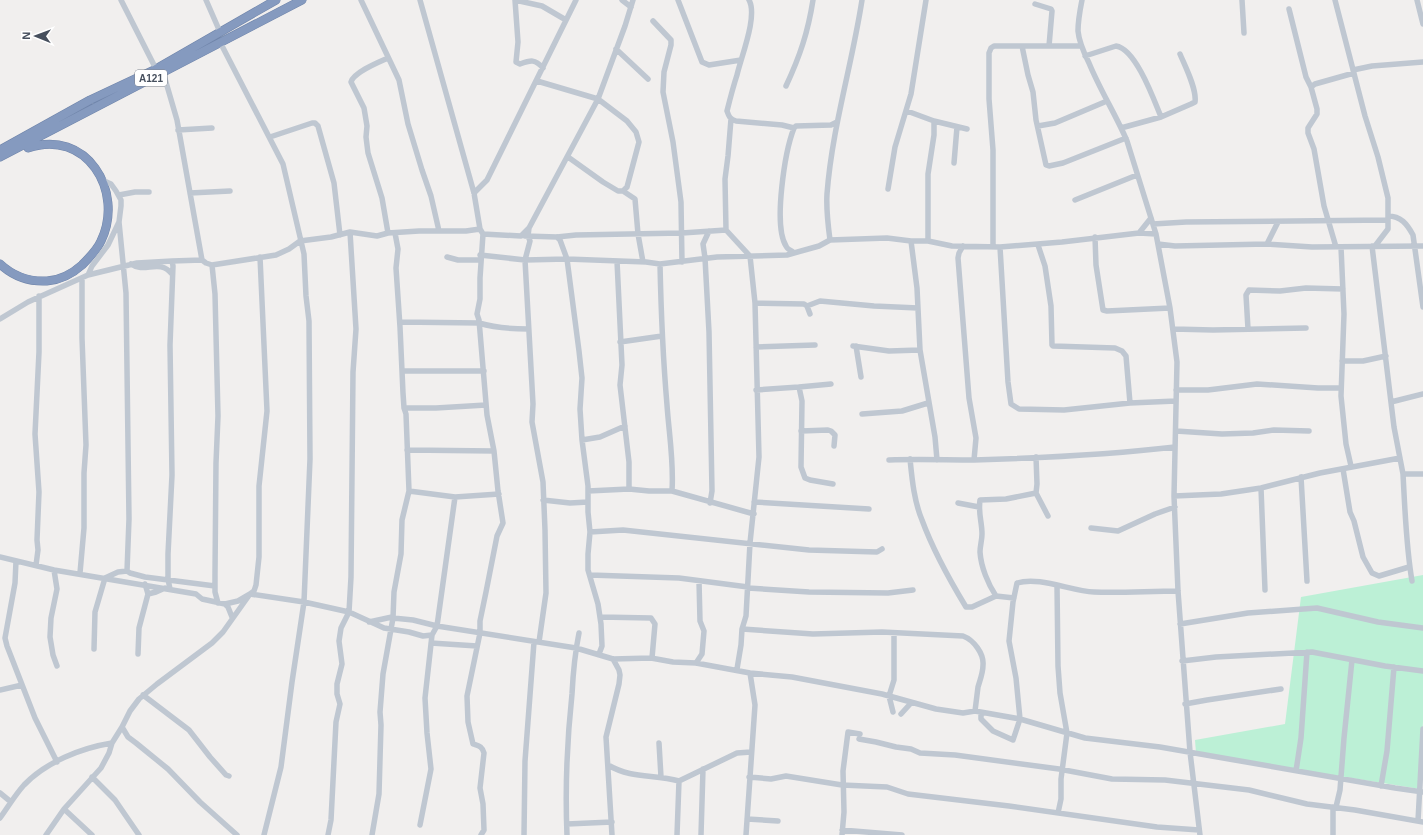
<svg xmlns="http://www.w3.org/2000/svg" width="1423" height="835" viewBox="0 0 1423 835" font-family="Arial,sans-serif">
	<rect width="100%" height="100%" fill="#f1efee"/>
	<path fill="#bcf0d6" d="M1423,575V721L1420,789L1196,753L1195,740L1285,724L1301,597Z"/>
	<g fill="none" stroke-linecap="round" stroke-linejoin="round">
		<defs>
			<path id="highway" d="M0,150L90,100L156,69L276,0
				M0,157L302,0
				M0,264C14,277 29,282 47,281C61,280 72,274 82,265C89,258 97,250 101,241C125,191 86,128 28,148"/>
		</defs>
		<use href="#highway" stroke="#7085aa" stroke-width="9"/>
		<path stroke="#bfc7d1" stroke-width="5.5" d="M121,0L156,69
			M206,0L220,32
			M361,0L399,80L408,124L422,170L431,196L439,231
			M420,0L474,193L480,229L483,234L480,278V299L477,314L479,320L487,415L494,451L498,491L503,523L497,536L486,592L480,621V633L467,696L468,722L473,744C479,746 482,746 484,753L480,788L483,804L484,830L481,835
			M515,0L518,42L516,62L520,64C531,60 535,59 543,68
			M515,0L542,6L566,20
			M622,0L631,7
			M678,0L702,62L709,65L741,60
			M749,0C758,16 741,57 737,75C733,87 730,99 727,111C729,117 730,119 736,121L782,125L794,128L796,126L831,125L837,122
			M1082,0C1080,10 1078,20 1078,31C1079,42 1084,53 1089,63C1100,90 1116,115 1127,141L1156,234L1170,308L1177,362L1174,496L1178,591L1190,752L1200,835
			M1242,0L1244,33
			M1335,0L1365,116L1378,157L1388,198V229L1375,246
			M1417,0L1423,24
			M1035,4L1051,9L1052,11L1049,46
			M1289,9L1306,77L1311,87
			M653,21L671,40V45L664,72L663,92L673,142L681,202L682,262
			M220,42L283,164L304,254L306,296L309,321L310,459L304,602L292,682L281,767L264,835
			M1022,46L1028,75L1033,92L1036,120L1046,165L1049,166L1063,163L1126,138
			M616,49L648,79
			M1085,56L1116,46C1136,49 1154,100 1161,117
			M388,58C379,62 354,72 351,82L364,108L367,126L366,137L368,153L382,198L388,233
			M1353,70L1372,66L1423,62
			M163,72L177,120L202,260
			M537,81L598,99L627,121L636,132L639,142L627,187L623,191
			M786,86C800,56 808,32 813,0
			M907,111L934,121L967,129
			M731,119L728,156L725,179L726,230L750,256L755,303L759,457L750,543L746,616L742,629L741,645L737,669
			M1038,126L1055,123L1107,101
			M1121,128L1161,117L1191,104L1195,102C1197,89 1185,66 1180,54
			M178,130L212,128
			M270,137L312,123H315L318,126L334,183L340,235
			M568,157L603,182L618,191H623L635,199L638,234L643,262
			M954,163L957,127
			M102,180L111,184L116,191L121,200V206L119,222L126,293L129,519L127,571L130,573L145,577L215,586
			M888,189L895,147L911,94L926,0
			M190,193L230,191
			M474,193L487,180L576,0
			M119,195L135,192H149
			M1075,200L1137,175
			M1388,216C1401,216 1407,224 1413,235L1423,307
			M1153,224L1186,222L1388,220
			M529,228L528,236L530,241L525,260L533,404L532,422L543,482L545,530L546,593L539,642
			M709,231L703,244L705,258L709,332L712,491L710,503
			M1139,233L1151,218
			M483,234L521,236L529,228L598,99L625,26L633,0
			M525,236L557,237L576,235L682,233L726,230
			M557,237L560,240L567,259L579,351L582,378L580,409L582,440L588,486V512L590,532L588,554V570L598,604L601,624L602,646L599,654
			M1095,237L1096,265L1103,310L1107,311L1170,308
			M830,240C828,225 826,210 827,194C832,128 852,65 862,0
			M911,241L917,288L920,350L935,437L937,460
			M928,241V174L934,135V121
			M1158,244L1175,246L1267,244L1312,247L1423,246
			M1267,244L1278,222
			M1038,245L1045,266L1051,306L1052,345L1053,346L1115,348L1122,351L1126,356L1130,403
			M963,246L959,253L958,258L969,398L976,438L974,460
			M1372,246L1394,427L1403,474H1423
			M993,247V150L989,99V53L991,48L994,46H1081
			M1000,247L1008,382L1011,404L1019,409L1064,410L1130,403L1176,401
			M1336,247L1324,206L1314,149L1308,133V128L1317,114V109L1311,87L1315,84L1354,73
			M1341,247L1344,314L1341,396L1346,444L1351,466
			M793,252C790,250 787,249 786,246C773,225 785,151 794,128
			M480,255L525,260L567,259L646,262L660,264L717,257L787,255L819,246L830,240L887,238L911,241H928L952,246L1000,247L1062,242L1139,233L1156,234
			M447,257L458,260H480
			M172,261L202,260L206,263L212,265L276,255L289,249L300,241L331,237L350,232L377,236L388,233L419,231H466L480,229
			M617,261L622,365L620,385L629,462V489
			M131,264C145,274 159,258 172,274
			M660,264C661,311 663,358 667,405C669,434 674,462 672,491
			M212,265L215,294L218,416L216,463L215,574V592L218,603
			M88,275L92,266L108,245L119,222
			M755,303L804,304L807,306L810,314
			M807,306L820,301L874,306L918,308
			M0,319L28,302L88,275L137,263L172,261L173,266L170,345L172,475L168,554V579L170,589
			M400,322L479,323C496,328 511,329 528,329
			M1173,329L1213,330L1306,328
			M1248,329L1246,295L1249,290L1280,291L1306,288L1343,289
			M620,342L662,336
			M853,346L889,351L920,350
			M856,346L861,377
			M756,347L815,345
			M1342,361H1363L1386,356
			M402,371H484
			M799,387L831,384
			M756,390L799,387L802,401L801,467L805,478L810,480L833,484
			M1176,390H1208L1257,384L1318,388H1341
			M1391,402L1423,394
			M404,408H436L486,405
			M862,414L902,411L928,403
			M801,431L828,430L831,431L835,435L834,446
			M1176,431L1222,434L1253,433L1274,430L1309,431
			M582,440L600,437L625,426
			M407,450L494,451
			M1036,457L1037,484L1036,493L1048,516
			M910,459C912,479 914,501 922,520C933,550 949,579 966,607H972L996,596
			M889,460C918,459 946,460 974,460C1041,458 1108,455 1175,447
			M1343,469L1350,512L1354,521L1363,557L1372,573L1379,576L1409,567
			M1403,474C1405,510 1406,546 1412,581
			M1301,477L1307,581
			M1261,488L1265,590
			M409,491L455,497L499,494
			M588,491L629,489L649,491H672L754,514
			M1174,496L1221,494L1261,488L1320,473L1400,458
			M543,500L570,503L588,502
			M754,502L869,509
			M958,503L979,507
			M1091,528L1118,531L1155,514L1175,507
			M590,532L623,530L809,550L877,552L882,549
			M0,557L54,570L196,594L202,599L225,604L238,601L250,594L304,602L349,612L384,628L409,632L423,636L432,635L437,626L576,648L613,659L651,658L673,662L696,663L750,673L792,677L882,694L936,709L963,713L975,711L1020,719L1085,738L1160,747L1395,788L1423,792
			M16,561L15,583L5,638L7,646L35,718L57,762
			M36,565L38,550L37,540L39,492L35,434L39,352V296
			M54,570L57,589L51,618L50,637L53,655L57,666
			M80,573L84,528V473L86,445L82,338V278
			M590,575L679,578L748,587
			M1057,585L1058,666L1060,693L1067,733L1061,779V799L1058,813
			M748,588L809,592L888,593L913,590
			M148,594L156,592L165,588
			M1014,598L996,596C988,584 981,567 980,552C980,546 982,540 982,534C982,522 978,513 980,500L1006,499L1036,493
			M225,604L228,607L232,617
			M600,617L651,618L655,624L652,658
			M393,618L413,620L437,626L455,497
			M369,622L392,617
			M1180,624L1248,613L1317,608L1378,622L1423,628
			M742,629L813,634L882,632L963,636C974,640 984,654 983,665C983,673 980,680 978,687C977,695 976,703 975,711
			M431,643L477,646
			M94,649L95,612L105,578L118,572L127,571
			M138,654L139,628L148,594L145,584
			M1182,661L1216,657L1312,652L1385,666L1423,671
			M696,663L702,654L704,631L700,621L699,581
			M0,690L22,685
			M143,695L189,730L210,757L226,775L229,776
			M1185,704L1207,700L1281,689
			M893,712L889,696L894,680V633
			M981,712V719L993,731L1013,740L1020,719L1016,678L1009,641L1013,602L1017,583C1039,576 1071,591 1094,592C1122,593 1150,591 1178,591
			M901,714L911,703
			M122,727L128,737L136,743L168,769L200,802L237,835
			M859,739L876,742L896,747L911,749L920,753L955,755L1059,769L1112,779L1165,780L1249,790L1307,804L1355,810L1423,822
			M659,743L661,777
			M608,765C632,779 653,774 679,781L737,753L751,752
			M1296,771L1301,738L1307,652
			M92,777L115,800L139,835
			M749,777L771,779L786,776L842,785L887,787L908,794L1009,806L1157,827L1199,830
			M1381,786L1387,751L1394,667
			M0,793L11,802
			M1333,807V835
			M1336,807L1340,790L1344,738L1352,660
			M64,809L92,835
			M0,818C8,807 15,795 24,785C46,762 81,748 112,743
			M747,819L778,821
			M1418,821L1423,729
			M567,824L612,822
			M420,825L431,769L427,733L425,698L432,635
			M842,830L902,835
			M46,835L64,809L101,768L109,753L112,743L122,727L130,711L139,699L157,684L212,643L223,632L250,594L254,591L256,585L259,557V486L267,411L260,257
			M328,835L331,820L336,722L340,704L337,694V684L342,664L339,641L341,628L349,612L351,577L353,372L356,329L350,232
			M372,835L379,794L381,725L380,712L383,674L393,618L394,592L401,554L402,520L409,491L406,414L404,408L403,393L400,327L396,268L398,249L395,233
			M524,835L525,761L534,642
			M567,835C565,788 567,741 572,694C573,674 575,653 579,633
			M612,835L606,737L619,684L620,675L619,670L613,659
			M677,835L679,781
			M701,835L703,769
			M746,835L755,705L750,673
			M842,835L844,812L843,771L848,732L860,734"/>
		<use href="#highway" stroke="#859abf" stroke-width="8"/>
	</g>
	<g text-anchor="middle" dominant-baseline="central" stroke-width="3" stroke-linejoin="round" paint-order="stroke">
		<rect fill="#fff" stroke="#7e848e" stroke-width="1" x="135" y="70" width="32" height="16" rx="3"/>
		<g font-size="10" font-weight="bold" fill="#464f5d">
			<text x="151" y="78">A121</text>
		</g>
	</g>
	<g transform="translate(36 36) rotate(271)" stroke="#ffffff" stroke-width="3" paint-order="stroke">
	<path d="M0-3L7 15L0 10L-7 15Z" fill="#464f5d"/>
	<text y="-6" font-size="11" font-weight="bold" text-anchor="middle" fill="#464f5d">N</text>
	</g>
</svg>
